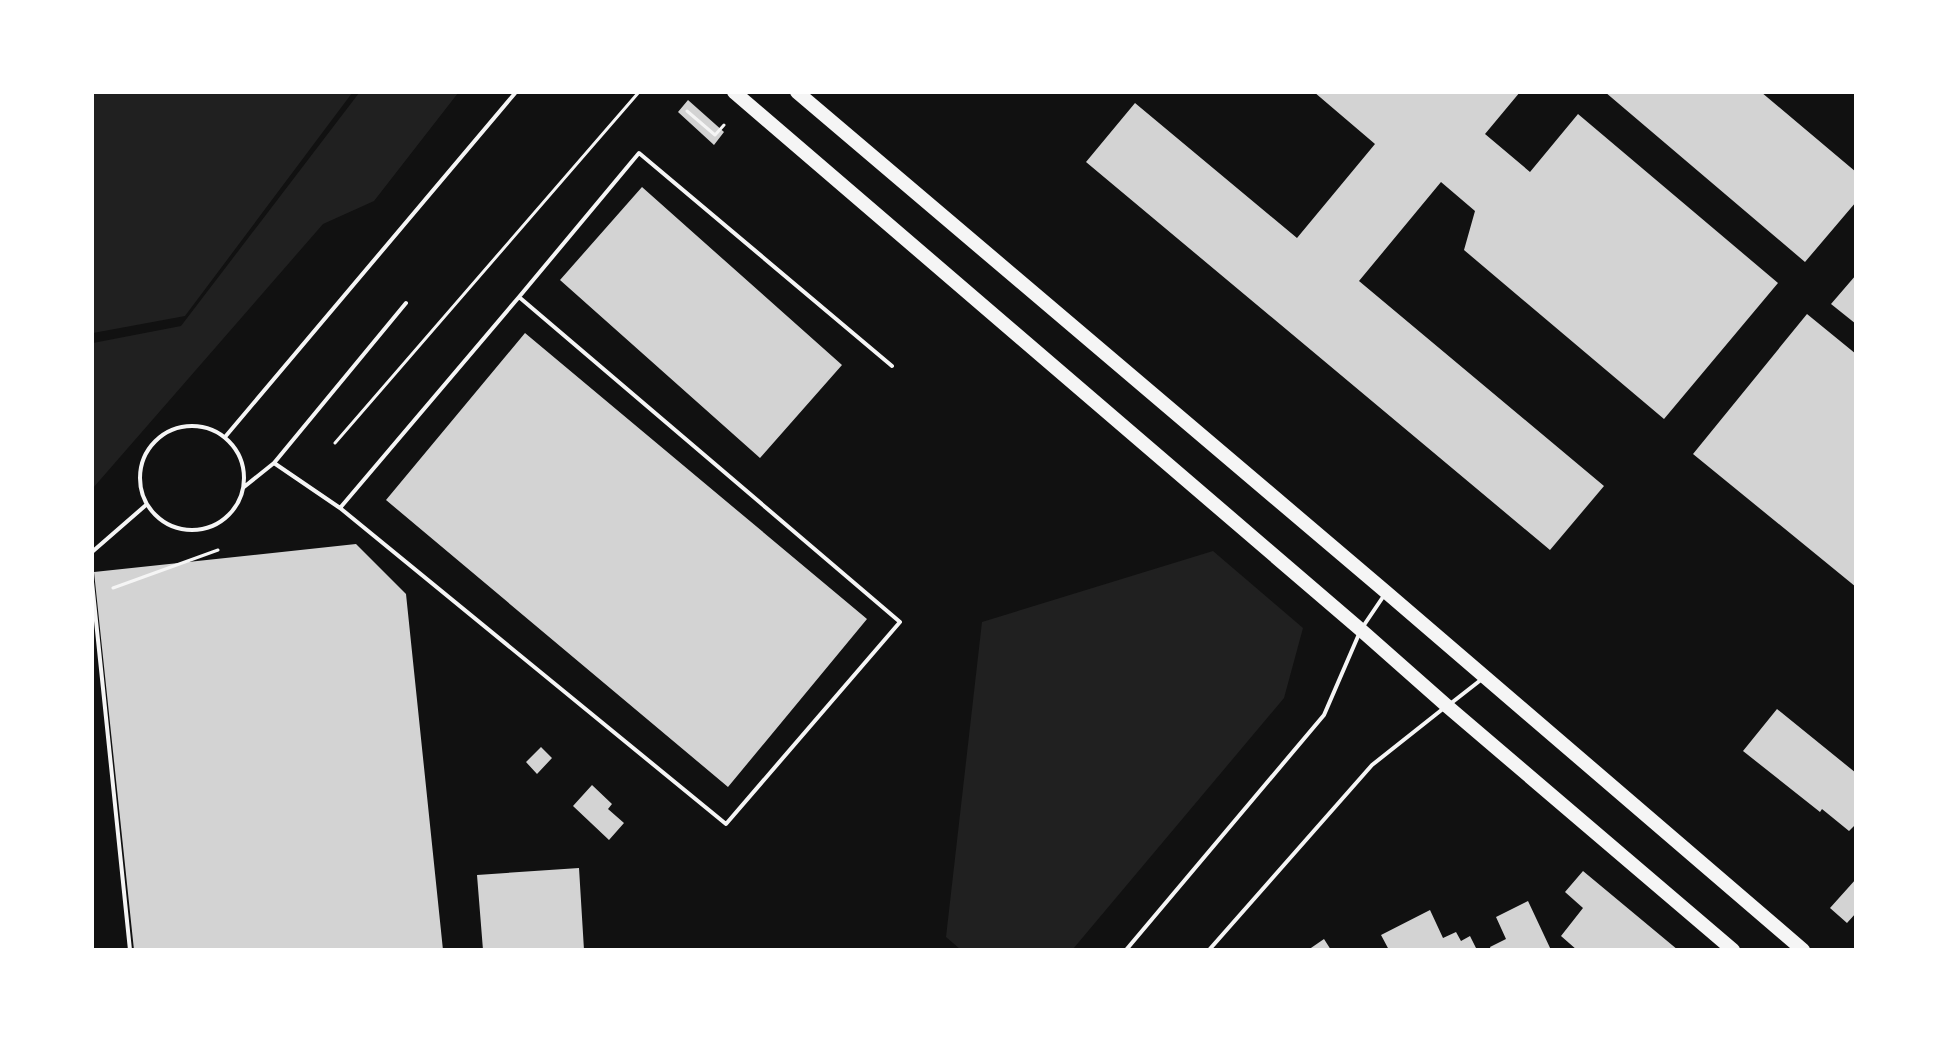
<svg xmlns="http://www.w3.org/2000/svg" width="1948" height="1042" viewBox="0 0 1948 1042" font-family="'Open Sans',sans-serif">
	<rect width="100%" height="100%" fill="#111"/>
	<path fill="#202020" d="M93,92H352V93L185,316L93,333Z
		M359,93H458L374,201L323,224L93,488V343L181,326Z
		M1213,551L1303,628L1284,698L1073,949H960L946,937L982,622Z"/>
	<path fill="#d3d3d3" d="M1314,92H1520L1485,134L1530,172L1578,114L1778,283L1664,419L1464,250L1475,211L1441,182L1359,281L1604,486L1550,550L1086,162L1135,103L1297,238L1375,144Z
		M1605,92H1761L1856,172V202L1805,262Z
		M688,100L724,132L714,145L678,112Z
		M642,187L842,365L760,458L560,280Z
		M1856,275V324L1831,304Z
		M1807,314L1856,354V587L1693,454Z
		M525,333L867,619L728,787L386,500Z
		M356,544L406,594L443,950H134L94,572Z
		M1777,709L1856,773V824L1849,831L1822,809L1820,812L1743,751Z
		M541,747L552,758L537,774L526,762Z
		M592,785L612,804L608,809L624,823L609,840L573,806Z
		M579,868L584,950H483L477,875Z
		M1583,871L1678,950H1577L1561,936L1583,908L1565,892Z
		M1856,879V913L1847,923L1830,908Z
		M1528,901L1551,950H1491L1490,947L1506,939L1496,917Z
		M1430,910L1443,938L1456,932L1461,941L1470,936L1476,948L1389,950L1381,935Z
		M1324,939L1331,950H1308Z"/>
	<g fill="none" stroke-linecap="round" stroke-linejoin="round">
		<path stroke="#f5f5f5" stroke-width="3" d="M687,111L715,135L724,125
			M335,443L639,92
			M113,588L218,550"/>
		<path stroke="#f5f5f5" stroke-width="4" d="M519,297L639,153L892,366
			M140 478a52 52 0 1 1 104 0a52 52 0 1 1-104 0Z
			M225,437L516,92
			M274,463L340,508L726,824L900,622L519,297L340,508
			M244,487L274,463L406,303
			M92,552L146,505
			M92,582L130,950
			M1362,628L1385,594
			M1450,704L1482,679
			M1126,950L1324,715L1359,634
			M1209,950L1372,765L1444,708"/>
		<path stroke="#f5f5f5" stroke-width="14" d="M734,92L1361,630L1447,706L1733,950
			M797,92L1386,592L1803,950"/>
	</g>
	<rect width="1948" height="1042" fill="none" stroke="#ffffff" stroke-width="188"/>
</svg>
